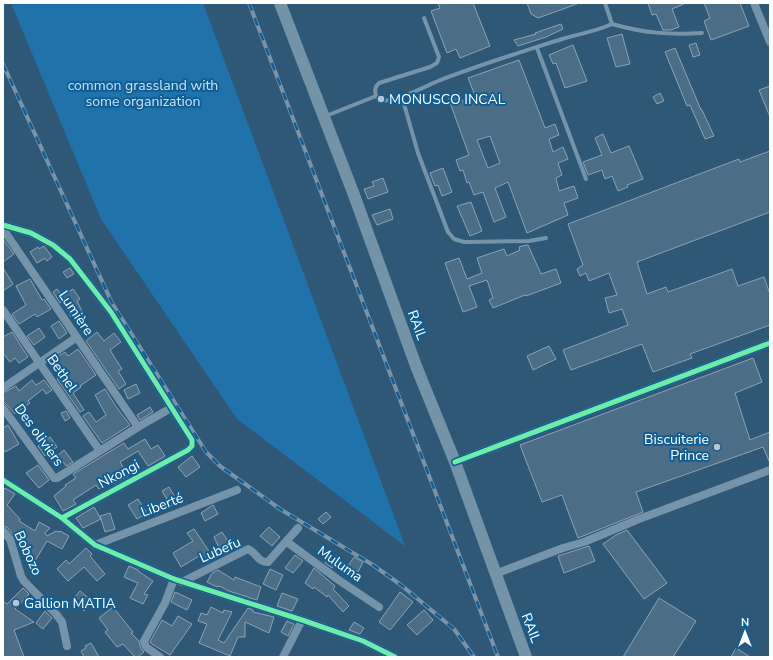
<svg xmlns="http://www.w3.org/2000/svg" width="773" height="660" viewBox="0 0 773 660" font-family="'Nunito Sans',sans-serif">
	<rect width="100%" height="100%" fill="#2e5876"/>
	<path fill="#2073aa" d="M11,3H203L405,546L237,419L101,219Z"/>
	<path fill="#4b6d85" stroke="#8ca4b6" fill-rule="evenodd" d="M438,3H473L490,46L460,58L456,49L447,53L431,11L440,8Z
		M527,3H577V4L538,18L531,14Z
		M648,3H686L672,9L679,27L671,30H663L656,14L652,15Z
		M704,3H740L749,26L711,40L704,21L710,18Z
		M561,24L563,29L546,37L518,46L514,40L536,34L535,33Z
		M622,34L630,64L616,67L607,38Z
		M696,43L700,55L693,57L689,45Z
		M573,45L587,81L565,88L556,63L553,64L549,55Z
		M675,48L701,110H702L714,136L705,139L690,105L687,106L665,52Z
		M519,60L545,128L555,124L559,135L549,139L553,152L563,147L568,159L558,163L562,175L556,178L559,191L574,186L578,198L564,203L568,215L527,233L508,182L495,188L506,217L494,222L483,192L474,195L469,182L467,183L463,170L460,171L456,160L469,155L448,97L459,93L463,102L476,98L468,78ZM490,136L500,163L488,168L477,140Z
		M770,86V117L759,90Z
		M660,93L664,101L657,104L653,97Z
		M603,134L611,153L629,146L643,179L627,185L628,187L618,191L612,176L605,179L602,170L588,175L583,162L602,155L595,138Z
		M770,151V212L637,262L647,294L666,287L668,292L732,269L738,286L764,277L770,294V325L690,354L692,358L653,372L642,344L571,370L563,350L628,325L622,309L609,313L605,298L617,295L609,273L589,281L586,273L580,276L577,269L583,265L568,224L739,159L740,162Z
		M443,168L452,192L442,196L438,185L435,186L430,173Z
		M383,178L388,192L368,199L364,189L374,186L372,182Z
		M471,202L482,231L470,236L457,206Z
		M390,209L393,219L377,225L372,215Z
		M3,239L14,254L3,262Z
		M526,245H528L541,274L556,269L561,283L526,296L525,295L493,308L489,300L493,298L487,280L469,286L477,307L463,312L445,263L459,258L467,279L482,273L477,258L504,249L507,256L520,250L519,247Z
		M44,246L52,257L47,261L45,258L37,263L30,252L38,247L39,249Z
		M3,268L13,284L3,291Z
		M70,268L74,274L67,278L63,272Z
		M30,279L42,300L44,299L51,309L37,317L35,314L19,324L12,314L26,305L16,286Z
		M57,289L62,296L73,289L80,299L77,301L82,311L71,317L62,301L60,303L53,292Z
		M59,321L67,333L59,339L51,326Z
		M39,328L45,337L34,345L27,336Z
		M12,332L28,357L19,363L15,358L10,362L3,353V337Z
		M97,332L104,341L114,333L121,342L110,350L122,369L118,371L126,384L119,389L86,341Z
		M549,346L556,359L533,370L527,356Z
		M78,349L96,375L80,386L81,387L73,393L84,410L80,412L57,379L61,376L52,361L65,352L68,356Z
		M753,358L762,382L735,393L750,440L770,432V463L763,447L636,492L643,512L578,538L562,495L542,502L520,445Z
		M32,380L36,385L44,380L52,390L46,394L43,389L28,401L30,403L15,414L7,405L3,401V393L16,386L19,391Z
		M136,384L140,393L128,399L124,390Z
		M105,389L117,408L130,425L102,443L83,416L89,412L96,422L106,415L95,395Z
		M150,407L153,412L140,420L137,415Z
		M66,411L70,418L65,421L61,413Z
		M8,425L19,444L5,452L3,448V428Z
		M50,437L57,447L45,456L38,446Z
		M145,439L151,449L158,445L165,456L148,466L138,451L120,462L128,476L113,484L112,479L99,489L96,485L73,500L76,504L74,505L63,511L54,496L66,486L65,485L76,478L73,474L124,443L128,449Z
		M64,450L73,462L66,466L58,455Z
		M192,456L200,467L186,477L178,467Z
		M38,465L49,480L39,488L26,473Z
		M169,487L178,502L171,506L162,491Z
		M5,488L15,494L7,505L20,519L19,521L35,531L39,522L50,528L45,533L47,536L56,531L59,532L60,531L69,536L62,549L47,541L35,561L22,554L27,545L15,537L7,527L3,526V491Z
		M138,499L147,513L137,519L128,505Z
		M213,505L218,514L205,521L201,513Z
		M94,507L101,519L83,528L76,518Z
		M326,512L331,517L323,524L318,519Z
		M110,513L115,529L105,532L100,516Z
		M269,527L280,537L272,546L260,536Z
		M194,529L213,557L203,563L199,556L181,567L173,553L193,541L187,533Z
		M627,530L667,583L644,599L603,544L616,535Z
		M222,532L231,546L221,552L214,537Z
		M589,546L595,561L564,573L558,556Z
		M86,548L92,554L90,556L105,574L97,581L84,567L68,581L57,569L66,560L69,564Z
		M331,554L339,559L332,568L325,563Z
		M295,555L303,561L293,573L285,568Z
		M354,557L363,562L358,572L348,566Z
		M129,566L138,570V571L153,581L144,594L148,595L143,604L130,598L138,583L124,577Z
		M314,568L335,586L333,589L349,606L343,612L328,595L327,597L314,587L313,589L305,583Z
		M270,569L283,575L276,590L263,584Z
		M218,570L234,580L235,577L261,587L257,600L229,591L219,586L218,587L215,586L207,582L212,573Z
		M23,588L29,594L15,609L34,622L14,630L24,657H3V601L7,604Z
		M80,591L92,601L84,611L72,600Z
		M175,592L192,600L187,610L171,602Z
		M400,592L413,602L390,630L379,622Z
		M282,593L298,599L292,611L277,606Z
		M659,598L696,621L673,657H623Z
		M113,607L133,632L131,633L139,641L141,649L144,652L138,657H135L123,644L117,647L105,632L108,630L99,618Z
		M211,607L223,613L224,610L232,612L218,640L224,643L248,608L253,610V612L274,617L269,633L245,622V637H238L230,656L199,643L207,624L198,621L201,613L207,615Z
		M424,610L433,620L417,635L407,625Z
		M45,611L52,618L43,629L36,623Z
		M178,616L192,624L170,655L152,644L150,642L162,620L172,626Z
		M287,621L294,624L288,636L281,632Z
		M354,622L364,628L360,634L349,630Z
		M91,643L99,657H84L81,651L86,648L85,646Z
		M736,648L750,657H731Z"/>
	<g fill="none" stroke-linecap="round" stroke-linejoin="round">
		<path stroke="#7694a9" stroke-width="4" d="M605,3L612,24
			M424,18L439,57L437,63L430,67L379,83C374,88 375,90 376,96C377,98 379,99 381,100C392,104 426,86 438,81C479,65 521,52 562,39C579,34 597,31 612,24C643,33 669,35 702,33
			M537,48L586,179
			M402,97L418,153L448,232L454,239L464,242L529,241L546,238
			M326,116L376,96"/>
		<path stroke="#7694a9" stroke-width="8" d="M754,3L770,42
			M3,225L31,233L53,245L70,259L111,312L192,440V446L188,450L62,518
			M3,229L138,427L171,408
			M3,310L100,451
			M3,388L77,337
			M3,408L54,478H57L138,427
			M455,462L770,343
			M3,480L62,518L95,545L174,579L302,620L363,641L395,657
			M3,531L10,539L21,576L24,581L56,614L62,622L67,646
			M287,542L340,581L379,607
			M95,545L237,490
			M495,574L563,548L584,542L639,519L770,470
			M182,582L248,549C256,552 258,563 268,562L298,528
			M160,657L146,647L144,641L165,603L174,579
			M283,657L302,620"/>
		<path stroke="#7593a7" stroke-width="12" d="M280,3L354,195L416,366L455,462L526,657"/>
		<defs>
			<path id="rail" d="M249,3L498,657
				M3,64L112,303L206,452L220,466L280,509L373,565L401,585L454,629L474,657"/>
		</defs>
		<use href="#rail" stroke="#7994a9" stroke-width="4"/>
		<use href="#rail" stroke="#105e94" stroke-width="2.5" stroke-dasharray="8" stroke-linecap="butt"/>
		<defs>
			<path id="cycleway" d="M3,225L31,233L53,245L70,259L111,312L192,440V446L188,450L62,518
				M455,462L770,343
				M3,480L62,518L95,545L174,579L302,620L363,641L395,657"/>
		</defs>
		<use href="#cycleway" stroke="#105e94" stroke-width="8"/>
		<use href="#cycleway" stroke="#6deda7" stroke-width="5"/>
	</g>
	<g fill="#b6c5cf" stroke="#105e94" stroke-width="1.5">
		<circle cx="381" cy="99" r="4"/>
		<circle cx="717" cy="447" r="4"/>
		<circle cx="16" cy="603" r="4"/>
	</g>
	<g text-anchor="middle" dominant-baseline="central" stroke-width="4" stroke-linejoin="round" paint-order="stroke">
		<g font-size="14" fill="#c5e7fe" stroke="#105e94">
			<text x="143" y="85">common grassland with<tspan x="143" dy="16">some organization</tspan></text>
		</g>
		<g font-size="14" fill="#fff" stroke="#105e94" text-anchor="start">
			<text x="389" y="99">MONUSCO INCAL</text>
			<text x="709" y="439" text-anchor="end">Biscuiterie<tspan x="709" dy="16">Prince</tspan></text>
			<text x="24" y="603">Gallion MATIA</text>
		</g>
		<g font-size="14" fill="#fff" stroke="#105e94">
			<text transform="translate(76 313) rotate(56)">Lumière</text>
			<text transform="translate(417 325) rotate(70)">RAIL</text>
			<text transform="translate(62 373) rotate(55)">Bethel</text>
			<text transform="translate(39 435) rotate(54)">Des oliviers</text>
			<text transform="translate(119 474) rotate(-28)">Nkongi</text>
			<text transform="translate(162 505) rotate(-21)">Liberté</text>
			<text transform="translate(220 550) rotate(-24)">Lubefu</text>
			<text transform="translate(28 553) rotate(65)">Bobozo</text>
			<text transform="translate(340 564) rotate(35)">Muluma</text>
			<text transform="translate(531 628) rotate(69)">RAIL</text>
		</g>
	</g>
	<rect width="773" height="660" fill="none" stroke="#ffffff" stroke-width="8"/>
	<g transform="translate(745 632)" stroke="#105e94" stroke-width="3" paint-order="stroke">
	<path d="M0-3L7 15L0 10L-7 15Z" fill="#ffffff"/>
	<text y="-6" font-size="11" font-weight="bold" text-anchor="middle" fill="#ffffff">N</text>
	</g>
</svg>
